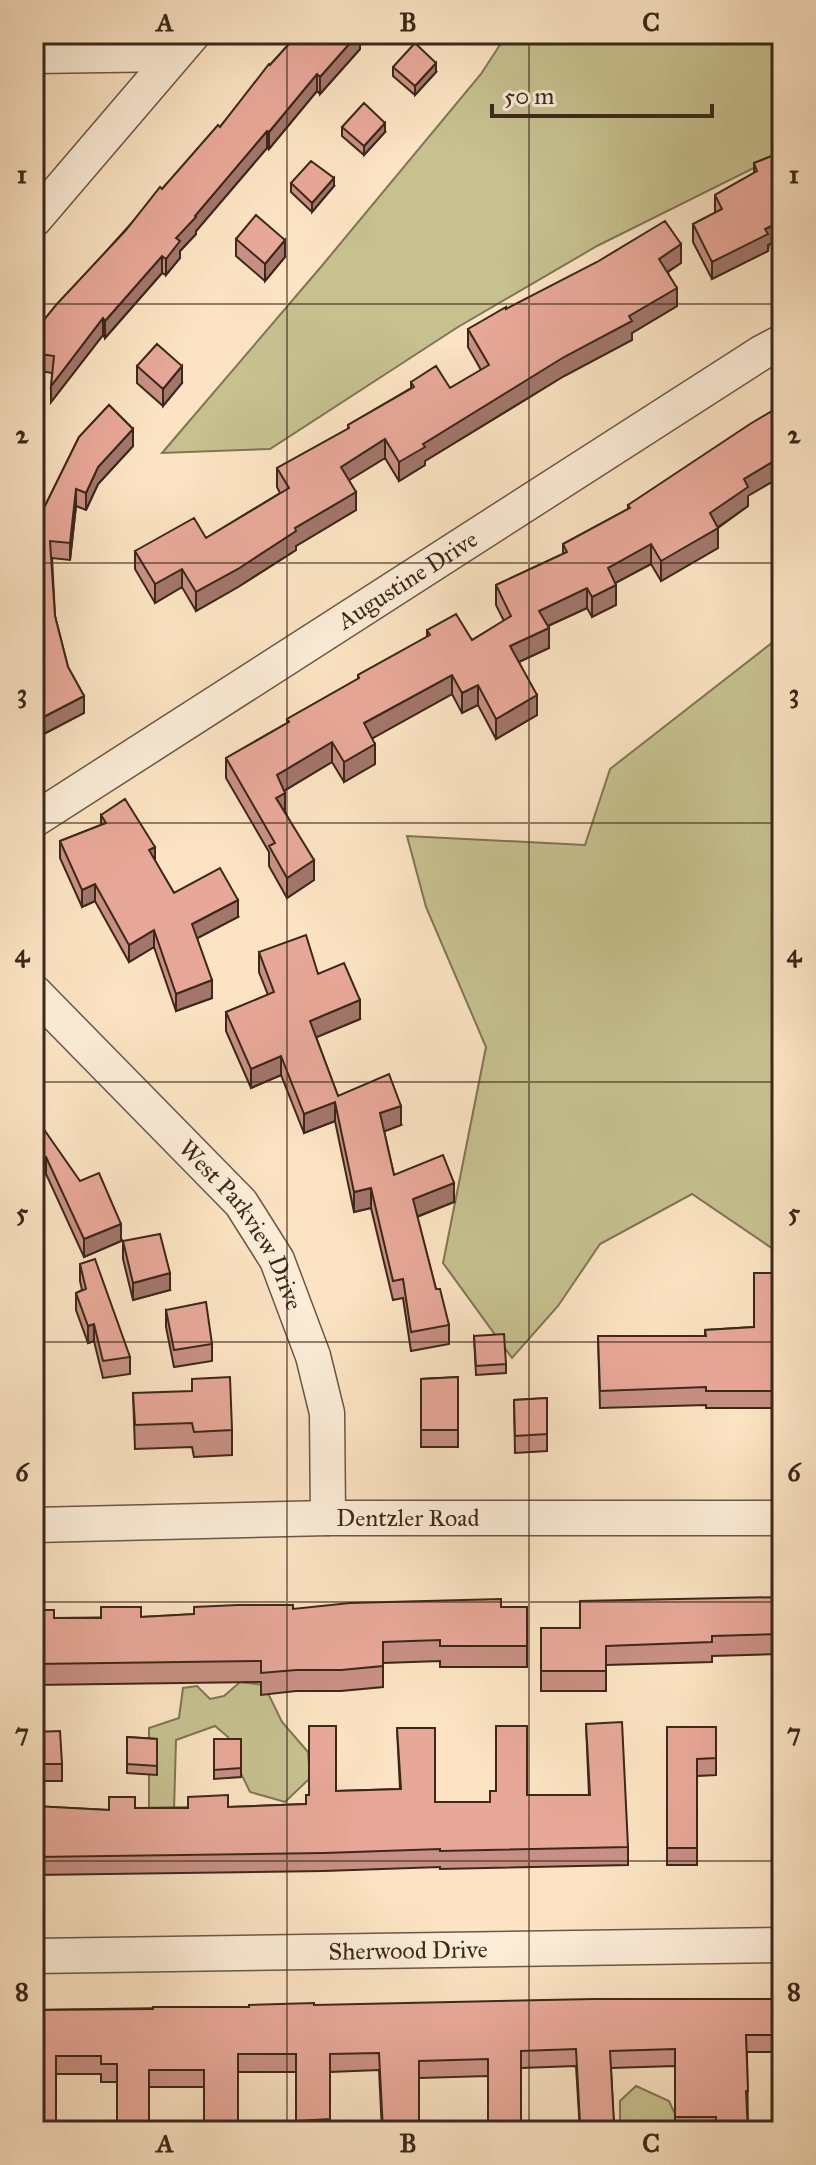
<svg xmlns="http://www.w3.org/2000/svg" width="816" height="2165" viewBox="0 0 816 2165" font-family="'IM FELL Great Primer',serif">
	<rect width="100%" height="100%" fill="#fbe3c3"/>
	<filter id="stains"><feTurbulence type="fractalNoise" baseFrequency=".0025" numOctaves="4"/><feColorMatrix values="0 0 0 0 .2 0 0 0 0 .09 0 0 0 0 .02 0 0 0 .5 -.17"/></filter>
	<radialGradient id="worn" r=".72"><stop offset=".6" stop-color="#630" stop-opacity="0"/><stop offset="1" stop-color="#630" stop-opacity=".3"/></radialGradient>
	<path fill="#c6c18f" stroke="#817454" stroke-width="2" d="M507,34H782V154L597,246L458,327L270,449L162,453L320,268L481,74Z
		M782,635V1255L692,1194L600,1244L558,1306L512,1358L443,1263L486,1047L426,907L407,836L585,845L610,769Z
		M240,1682L264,1685L282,1722L308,1752L310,1778L285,1802L250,1792L235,1761L228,1737L215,1726L176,1740L174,1811L149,1817V1728L179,1718L183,1688L197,1686L210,1699L224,1696Z
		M636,2086L669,2101L682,2129L680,2131H620V2101Z"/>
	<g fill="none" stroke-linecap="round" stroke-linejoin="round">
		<defs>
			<g id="street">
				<path d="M34,56L175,54"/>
				<path d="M34,220L193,34"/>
				<path id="s1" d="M34,820L761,353L782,342"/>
				<path id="s2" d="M34,992L241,1203L277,1260L313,1356L327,1413L328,1518"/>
				<path id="s3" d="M34,1525L328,1518H782"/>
				<path id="s4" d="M34,1956L782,1945"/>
			</g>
		</defs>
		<use href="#street" stroke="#6c5744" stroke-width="37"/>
		<use href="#street" stroke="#fcedd8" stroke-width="34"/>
	</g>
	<path fill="#c89084" stroke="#3c2819" stroke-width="2" d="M298,34H369L360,45V49L320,94L317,91L269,149L267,148L196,231V234L180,251V258L166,275L162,273L105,338L103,335L51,402L52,373L34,370V332L162,189L220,127L270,65Z
		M468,34H483L476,41Z
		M393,67L436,72L415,95L393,76Z
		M342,127L385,132L364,155L342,136Z
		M782,152L768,251L712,279L693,242V224L715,213V195L754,173V163Z
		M291,183L334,186L312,212L291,192Z
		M236,239L285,257L265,281L236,256Z
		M681,263L668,272L677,306L632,333V340L564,376L425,461V465L399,481L385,458L349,480L356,510L296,546V550L238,587L196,611L182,587L155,603L135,569V551L206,538L280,493L277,487V468L348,429V425L411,388V382L450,388L481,370L468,347V329L506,309Z
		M137,366L182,383L163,406L137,383Z
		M109,405L133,429V446L98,484L86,510L76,506L70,560L52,558L55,616L68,667L84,696V713L38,737V754L34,757V666L38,664L34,648V527L36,508H44L79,437Z
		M748,496V506L718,528V548L661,581L651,564L615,583L616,605L592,617L587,608L548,626L549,648L519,662L537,715L496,739L478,705L462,713L452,694L372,738L375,764L344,782L332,762L284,791L285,811L314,880L287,898L269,866V852L226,778V758L287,723V719L358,679V675L427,637V630L472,640L504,621L496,605V585L563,554V544L628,509V505Z
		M101,815L155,861L174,893L238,917L197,938L212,998L176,1011L154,947L129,962L95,901L82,907L60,858V841L101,825Z
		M259,952L318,974L360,1019L316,1037L338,1096L401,1125L384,1131L394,1175L454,1202L417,1217L436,1289L449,1325V1344L411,1351L403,1298L393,1300L371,1208L354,1212L335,1121L304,1133L281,1075L251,1088L226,1031V1012L268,995L259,972Z
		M34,1119L121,1241L84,1257L46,1174Z
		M123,1241L170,1290L133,1300L123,1259Z
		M80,1264L130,1357V1374L103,1378L94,1341L88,1343L76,1310V1293L82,1290L80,1281Z
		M782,1273V1408H706V1405L600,1408L598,1336H705V1330L754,1327Z
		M166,1310L212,1344V1361L174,1367L166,1327Z
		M474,1336L506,1364V1373L476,1375Z
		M458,1377V1447H421V1379Z
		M133,1393L232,1430V1455L194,1457L192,1447L135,1449Z
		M547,1398V1451L515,1453L514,1400Z
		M782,1597V1654L712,1656V1662L606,1665V1691H541V1628H580Z
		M527,1607V1667H440V1661L383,1663V1687L341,1691H296L261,1695V1682L34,1685V1610L54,1618L141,1617L293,1609Z
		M586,1724L628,1847V1865L440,1869V1867L324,1871L34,1875V1806L109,1810L135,1808L228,1807L306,1804L336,1791L400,1789L397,1728L435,1802H490L527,1795H589Z
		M667,1727H716V1775L697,1776V1865H667Z
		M34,1732L62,1764V1781H34Z
		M127,1737L157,1739V1775L127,1773Z
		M214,1739H241V1777L214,1779Z
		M782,1999V2052H747L748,2131H675V2066L611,2068L614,2131H580L576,2066L521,2068V2131H488V2076L419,2078V2131H382L379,2070L330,2072V2131H296V2072H238V2131H204V2087H149V2131H117V2082H101V2074H56L34,2010Z"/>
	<path fill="#a2766b" stroke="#3c2819" stroke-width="2" d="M358,34H369L360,45V49L320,94V77Z
		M476,34H483L476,41Z
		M436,63V72L415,95V86Z
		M317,74V91L269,149V132Z
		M385,123V132L364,155V146Z
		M267,131V148L196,231V234L180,251V258L166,275V259L176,238Z
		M334,178V186L312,212V203Z
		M782,221V239L768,245V251L712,279V262L765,229Z
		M285,240V257L265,281V264Z
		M681,244V263L659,277V259Z
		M162,256V273L105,338V321Z
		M677,288V306L632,333V340L564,376L425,461V465L399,481V462L423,444L629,316Z
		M103,318V335L51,402V386Z
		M182,366V383L163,406V389Z
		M133,429V446L98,484L86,510V493L98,467Z
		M385,439V458L341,485V467Z
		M782,456V476L748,496V506L711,532L718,528V548L661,581V561L744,479Z
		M76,489V506L70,560V543Z
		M356,492V510L296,546V550L238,587L196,611V592L295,528Z
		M651,544V564L608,587V568Z
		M182,569V587L155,603V584Z
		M616,585V605L592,617V597Z
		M587,588V608L539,630V611Z
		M549,628V648L510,666V646Z
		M452,675V694L364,743V723Z
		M478,685V705L462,713V693Z
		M537,695V715L496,739V719Z
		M84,696V713L34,739V722Z
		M38,737V754L34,757V740Z
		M332,742V762L277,795V775Z
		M375,744V764L344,782V762Z
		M285,793V813L276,798Z
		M155,847V864L149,850Z
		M314,860V880L287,898V878Z
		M95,884V901L82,907V890Z
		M238,900V917L192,941V924Z
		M154,930V947L129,962V945Z
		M212,980V998L176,1011V994Z
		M360,1000V1019L310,1040V1021Z
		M281,1056V1075L251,1088V1069Z
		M335,1102V1121L304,1133V1114Z
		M401,1106V1125L380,1133V1113Z
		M46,1157V1174L34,1182V1164Z
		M454,1183V1202L413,1218V1199Z
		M371,1188V1208L354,1212V1192Z
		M121,1224V1241L84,1257V1239Z
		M170,1273V1290L133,1300V1283Z
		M94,1324V1341L88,1343V1326Z"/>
	<path fill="#e8a899" stroke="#3c2819" stroke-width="2" d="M298,34H358L320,77L317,74L269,132L267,131L195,216L196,217L176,238L180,241L166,259L162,256L105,321L103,318L51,386L54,356L34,353V332L56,305L126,230L160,187L162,189L218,125L220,127L269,64L270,65Z
		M415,43L436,63L415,86L393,67Z
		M364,103L385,123L364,146L342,127Z
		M782,152V221L765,229L768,234L712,262L693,224L722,209L715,195L757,171L754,163Z
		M311,161L334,178L312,203L291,183Z
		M256,215L285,240L265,264L236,239Z
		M665,221L681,244L659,259L677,288L629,316L632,321L564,357L423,444L425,447L399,462L385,439L341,467L356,492L295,528L296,531L238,569L196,592L182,569L155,584L135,551L194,518L206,538L289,488L277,468L349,428L348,425L414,387L411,382L436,366L450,388L489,365L468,329L506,307V309L597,262Z
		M157,344L182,366L163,389L137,366Z
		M109,405L133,429L98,467L86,493L76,489L70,543L50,541L55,616L68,667L84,696L34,722V666L41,662L34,631V527L36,508H44L79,437Z
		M782,405V456L744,479L748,487L710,513L718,528L661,561L651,544L608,568L616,585L592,597L587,588L539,611L549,628L510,646L537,695L496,719L478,685L462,693L452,675L364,723L375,744L344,762L332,742L277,775L285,793L276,798L314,860L287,878L269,846L275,843L226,758L289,722L287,719L359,678L358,675L430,635L427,630L456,614L472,640L511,616L496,585L567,552L563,544L630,508L628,505L750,424Z
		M34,729L38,737L34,740Z
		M125,799L155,847L149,850L174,893L220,868L238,900L192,924L212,980L176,994L154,930L129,945L95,884L82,890L60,841L106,823L101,815Z
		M306,935L318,974L344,963L360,1000L310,1021L338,1096L389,1074L401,1106L380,1113L394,1175L443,1155L454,1183L413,1199L436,1289H440L449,1325L411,1332L403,1279L393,1281L371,1188L354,1192L335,1102L304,1114L281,1056L251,1069L226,1012L274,992L259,952Z
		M36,1118L80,1181L99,1173L121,1224L84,1239L46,1157L34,1164V1119Z
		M160,1234L170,1273L133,1283L123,1241Z
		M95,1259L130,1357L103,1361L94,1324L88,1326L76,1293L86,1289L80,1264Z
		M754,1273H782V1391H706V1387L600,1391L598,1336H706L705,1330L754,1327Z
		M206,1302L212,1344L174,1350L166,1310Z
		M504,1334L506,1364L476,1366L474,1336Z
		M230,1377L232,1430L194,1432L192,1423L135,1425L133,1393L192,1391V1379Z
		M458,1377V1430H421V1379Z
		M547,1398V1434L515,1436L514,1400Z
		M782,1597V1634L712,1636V1642L606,1646V1671H541V1628H580V1601Z
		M501,1599V1607H527V1646H440V1640L383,1642V1666L341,1670H296L261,1673V1661L34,1664V1610H54V1618H101V1607H141V1617L194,1614V1607L238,1605H293V1609L350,1603Z
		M622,1722L628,1847L440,1851V1849L324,1853L34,1857V1806L109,1810V1797H135V1808H188V1797L228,1795V1807L306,1804V1795H309V1726H336V1791L401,1789L397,1728H435V1802H490V1791H496V1726H527V1795H590L586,1724Z
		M667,1727H716V1758L697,1759V1848H667Z
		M60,1731L62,1764H34V1732Z
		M127,1737L157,1739V1766L127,1764Z
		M214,1739H241V1768L214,1770Z
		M594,1999H782V2035H746L748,2091H746L748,2131H716V2117H675V2049L610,2051L614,2123H580L576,2049L521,2051V2123H488V2059L419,2061V2129L383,2131L379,2053L330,2054V2119L296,2121V2054H238V2127L204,2129V2070H149V2127H117V2064H101V2056H56V2131H34V2010L153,2009V2007H249V2005L314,2003V2005Z"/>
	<path fill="none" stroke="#3c2819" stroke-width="2" stroke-opacity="0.55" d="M287,34V2131M529,34V2131M34,304H782M34,563H782M34,823H782M34,1082H782M34,1342H782M34,1602H782M34,1861H782"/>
	<g text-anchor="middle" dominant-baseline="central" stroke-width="8" stroke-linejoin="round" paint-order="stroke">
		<g font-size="24" fill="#3c2819" stroke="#fcedd8">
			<text stroke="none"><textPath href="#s1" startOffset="444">Augustine Drive</textPath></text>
			<text stroke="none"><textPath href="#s2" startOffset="314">West Parkview Drive</textPath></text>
			<text stroke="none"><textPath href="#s3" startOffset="374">Dentzler Road</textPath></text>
			<text stroke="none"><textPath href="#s4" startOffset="374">Sherwood Drive</textPath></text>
		</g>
	</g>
	<rect width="816" height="2165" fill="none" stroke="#fbe3c3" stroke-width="88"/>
	<path d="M492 104v12h220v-12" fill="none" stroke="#3c2819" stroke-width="4"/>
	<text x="504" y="104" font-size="24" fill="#3c2819" stroke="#fcedd8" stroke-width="6" paint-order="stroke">50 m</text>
	<rect x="44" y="44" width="728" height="2077" fill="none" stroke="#3c2819" stroke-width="3"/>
	<g font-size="26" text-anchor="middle" font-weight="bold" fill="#3c2819">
		<text x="165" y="31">A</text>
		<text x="408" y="31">B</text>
		<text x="651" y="31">C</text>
		<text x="22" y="183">1</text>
		<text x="794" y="183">1</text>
		<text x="22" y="443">2</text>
		<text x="794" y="443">2</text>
		<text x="22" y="702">3</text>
		<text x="794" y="702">3</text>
		<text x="22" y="962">4</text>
		<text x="794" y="962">4</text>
		<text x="22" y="1221">5</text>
		<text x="794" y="1221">5</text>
		<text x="22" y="1481">6</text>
		<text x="794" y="1481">6</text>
		<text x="22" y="1741">7</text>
		<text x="794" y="1741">7</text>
		<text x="22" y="2000">8</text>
		<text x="794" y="2000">8</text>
		<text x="165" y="2152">A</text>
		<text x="408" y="2152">B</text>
		<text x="651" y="2152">C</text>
	</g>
	<rect width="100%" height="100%" filter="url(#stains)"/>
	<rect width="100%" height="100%" fill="url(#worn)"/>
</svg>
